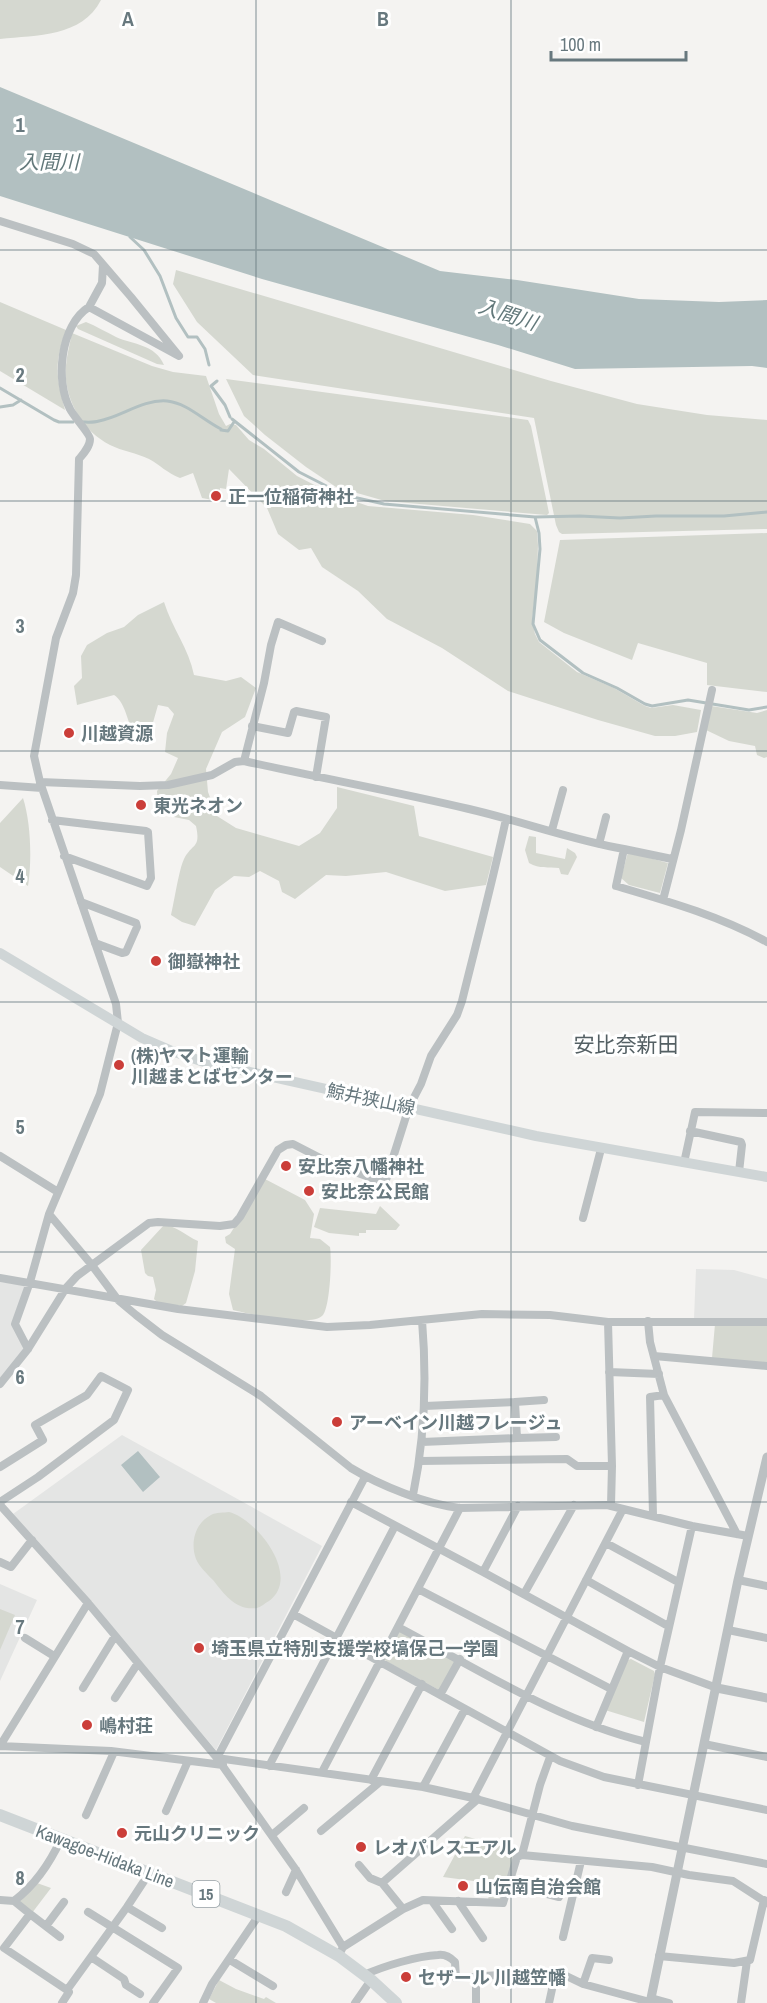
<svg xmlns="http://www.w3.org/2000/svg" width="767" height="2003" viewBox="0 0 767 2003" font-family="'Archivo Narrow','Noto Sans JP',sans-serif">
	<rect width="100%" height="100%" fill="#f4f3f1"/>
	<path fill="#e4e5e4" d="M696,1269L734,1270L767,1279V1320L694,1319Z
		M0,1282L25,1285L14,1324L24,1349L0,1378Z
		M122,1435L322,1546L216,1750L13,1514Z
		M0,1584L37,1600L0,1681Z"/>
	<path fill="#d5d8d0" d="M0,0H101C82,37 37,35 0,39Z
		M176,270L551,381L637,404L707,415L767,420V529L562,534L559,532L556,525L534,418L253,375L197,322L173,284Z
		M0,302L66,330C54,365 56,375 65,410L0,371Z
		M86,322C96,326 106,332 116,337C134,345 155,344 164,365L157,364L78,329L76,326Z
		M72,333L152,366L173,372L206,376L219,414L226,426L230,424L236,425L249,440L264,449L297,476L328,492L368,506L473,515L530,524L537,531L538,545L537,578L532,620L535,634L539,642L577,672L614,688L645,706L651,708L673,705L701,710L697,732L675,736H655L598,720L508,691L442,648L387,619L358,591L322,567L311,548L299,550L278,534L267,508L229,469L226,489L220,488L218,501L202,498L193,473L180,478C167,473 160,465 149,459C137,453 122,451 110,445C81,430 63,397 66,365C67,354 70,343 72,333Z
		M226,379L528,420L531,426L549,513L547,515L385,501L336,487L306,467L265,435L244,416Z
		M767,533V692L707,685V663L638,643L632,660L564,633L544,622L560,540Z
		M164,602C172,628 189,649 194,675L226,681L241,677L256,688L245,717L222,732L206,769L208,792L217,816L236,828L299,846L320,833L337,808V787L414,806L419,836L493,857L486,885L445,891L386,872L346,876L326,875L295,899L282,892L279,881L260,871L249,877L234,876L215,890L195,926L182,922L171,915C174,903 179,869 184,859C192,843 201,849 196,826L189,820L169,816L158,807L157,791L171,774L178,758L165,752L167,733L174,714L168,707L158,705L152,726L134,734C127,722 126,703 114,695L77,705L74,686L82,678L81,656L87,645L107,633L124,627L138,615Z
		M711,706L757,713L767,710V757L764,758L757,755L755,746L729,741L706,730Z
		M23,798C31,823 32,861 28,886L0,867V823Z
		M529,836L536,837V853L565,859L567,848L575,853L577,857L568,875L561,874L559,868C548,867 540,869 529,863L525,850Z
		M628,852L668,863L660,893L629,885L621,878Z
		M265,1179L305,1200L314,1214L310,1238L320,1239L330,1247C332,1259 330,1306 323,1315C313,1328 249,1314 233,1310L229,1294L235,1249L226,1243L225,1237L230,1234Z
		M380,1206L400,1225L396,1230H366V1233H359V1236L329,1233L314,1227L320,1208L376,1214Z
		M164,1225C177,1226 186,1236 198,1241L195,1271L186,1303L182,1306L158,1303L154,1299L156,1290L153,1277L148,1276L145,1273L141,1250Z
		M715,1324L767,1325V1363L712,1358Z
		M229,1512C257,1519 302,1577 269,1601C265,1603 261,1607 257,1608C236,1611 225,1595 213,1580C207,1574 199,1566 196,1559C190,1543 195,1523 211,1515C216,1512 224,1513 229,1512Z
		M0,1609L15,1615L0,1650Z
		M400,1631L456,1661L439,1690L384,1660Z
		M631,1659L654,1671L655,1674L644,1722L605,1710L628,1660Z
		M465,1836L517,1851L501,1901L488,1900L490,1889L480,1888L481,1882L443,1877Z
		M37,1883L51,1888L32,1913L17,1901Z
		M219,1980L236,1989L264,1999L266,1997L276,2003H216L209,1999Z"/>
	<path fill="#b2c0c1" d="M0,87L440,271L517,280L639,299L719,302L767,300V368L752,366L575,369L498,345L262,279L0,196Z
		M138,1451L160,1477L143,1492L121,1465Z"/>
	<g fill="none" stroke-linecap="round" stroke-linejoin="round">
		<path stroke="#b2c0c1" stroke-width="3" d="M130,237L144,250L160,276L176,318L188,337H197L205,349L209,365
			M217,381L211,386L225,405L230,417
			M0,388L54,420L59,422H73
			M0,407L13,405L21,400
			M232,419L299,472L344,495L384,504L535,517L580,516L620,518L656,516H724L767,512
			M80,422C86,422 93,423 99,421C121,417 143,399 167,401C187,403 203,420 221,429
			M221,430L228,431L234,422
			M535,517L539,533L540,549L533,624L540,640L583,673L617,688L645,704L652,706L688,700L749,710L767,707"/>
		<path stroke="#bbc0c2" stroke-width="8" d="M0,221L73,244L94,254L131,297L179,356L89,307L102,283L103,265
			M89,307C60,325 55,381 70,409C74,417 90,434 90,439C90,447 83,454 79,459L76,575L73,593L56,638L34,756L40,782L116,1004L118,1023L100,1094L49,1214L91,1264L118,1300L136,1315L162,1335L261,1396L351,1468C379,1485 428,1505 460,1508L607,1505L692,1526L748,1536
			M252,726L288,733L294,712L296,711L326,717L316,777
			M244,761L264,683L271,645L278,622L322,641
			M40,782L140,786L168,785L212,775L235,762L244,761C319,778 394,791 469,809C521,821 572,840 624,849L616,886C667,901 720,916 767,942
			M0,785L42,788
			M52,820L146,831L148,832L151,878L147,886L64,856
			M552,830L563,790
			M599,844L606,817
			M624,849L672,859
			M663,900L681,830L712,690
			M81,902L136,923L137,927L126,952L122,953L95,943
			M690,1131L741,1142L742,1145L739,1172
			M0,1156L58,1192
			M684,1163L695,1112L767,1113
			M583,1218L601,1149
			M0,1278L178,1309L327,1327L370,1325L482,1314L550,1315L608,1322L612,1466L611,1505
			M648,1321L650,1342L664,1395
			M608,1322H767
			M28,1349L15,1324L30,1282L49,1214
			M654,1356L767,1366
			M609,1372L659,1374
			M0,1384L28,1349L66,1288L77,1276L149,1223L158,1222L220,1226L234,1224L240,1217L278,1150L286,1145L293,1144L328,1162L385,1183L409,1107L421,1084L431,1056L457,1015L462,1001C477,940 493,880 506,819
			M515,1402L544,1400
			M517,1438L556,1437
			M422,1442L517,1438L515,1402L425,1406
			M420,1461L567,1459L577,1466H612
			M0,1467L43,1440L35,1425L87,1395L101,1376L128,1390L114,1420L38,1477L0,1502
			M365,1477L217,1758L423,1787L473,1798L572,1826L767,1864
			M413,1495C425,1437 427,1380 422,1320
			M351,1502L483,1572L628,1651L660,1667L717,1688
			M0,1505L88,1603L217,1758L296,1870L343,1947
			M653,1515L650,1397L664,1395L737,1534
			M606,1543L678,1582
			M0,1562L11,1567L32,1540
			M483,1572L518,1506
			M586,1580L668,1626
			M738,1580L767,1586
			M418,1589L611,1689
			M524,1594L574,1505
			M293,1614L560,1761L604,1777L767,1810
			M398,1627C478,1669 558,1721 646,1742
			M728,1630L767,1638
			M25,1638L54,1656
			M83,1688L115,1636
			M440,1695L460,1659
			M115,1698L138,1663
			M596,1727L628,1651
			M704,1744L767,1757
			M0,1746L111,1751L223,1765
			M0,1746L88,1603
			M269,1766L395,1526
			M322,1772L460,1508
			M371,1780L422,1684
			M638,1785L660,1667L692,1526
			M423,1787L465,1709
			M473,1798L623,1509
			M166,1811L188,1761
			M86,1815L114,1752
			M321,1831L380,1782
			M272,1835L304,1808
			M522,1855L540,1785L550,1757
			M359,1865L370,1878L382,1883L478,1799
			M382,1883L403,1909
			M508,1884L559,1897
			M286,1892L296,1870
			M0,1900L14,1901C35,1885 50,1863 61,1839
			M14,1901L30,1914L4,1948L67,1990
			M432,1901L452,1929
			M458,1901L483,1938
			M127,1907L162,1928
			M88,1912L178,1968L153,2003
			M30,1914L60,1937
			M46,1926L64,1902
			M563,1937L581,1861
			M341,1951L343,1947L403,1909L423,1900L503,1903L517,1857L522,1855L652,1867L689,1875L733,1881L767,1903
			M659,1956L734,1963L750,1960L764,1900
			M91,1957L124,1979L126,1985L140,1994
			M230,1960L273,1986
			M364,1975C384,1966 417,1956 438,1955C445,1954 450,1957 455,1962L456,1978L556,1971L583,1984L650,2002
			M476,1976V2003
			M583,1984L592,1958L609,1960
			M651,1998L669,2003
			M62,2003L69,1992L67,1990L127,1907L150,1872
			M203,2003L212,1984L259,1915
			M355,2003L371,1980
			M549,2003L556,1971
			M741,2003L747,1961"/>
		<path stroke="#bbc0c2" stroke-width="9" d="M717,1688L767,1698
			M650,2003L738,1580L767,1457"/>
		<path stroke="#cfd5d6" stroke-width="10" d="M0,953L142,1038L172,1051L201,1061L536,1136L767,1177"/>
		<path stroke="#cfd5d6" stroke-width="12" d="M0,1815L286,1926L339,1956L371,1980L396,2003"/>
	</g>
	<path fill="none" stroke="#67787e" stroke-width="1.5" stroke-opacity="0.55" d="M256,0V2003M511,0V2003M0,250H767M0,501H767M0,751H767M0,1002H767M0,1252H767M0,1502H767M0,1753H767"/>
	<g fill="#cb3e39" stroke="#fff" stroke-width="2">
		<circle cx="216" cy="496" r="6"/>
		<circle cx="69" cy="733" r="6"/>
		<circle cx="141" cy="805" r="6"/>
		<circle cx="156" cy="961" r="6"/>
		<circle cx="119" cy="1065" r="6"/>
		<circle cx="286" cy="1166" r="6"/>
		<circle cx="309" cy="1191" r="6"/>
		<circle cx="337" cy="1422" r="6"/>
		<circle cx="199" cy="1648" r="6"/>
		<circle cx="87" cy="1725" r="6"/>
		<circle cx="122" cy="1833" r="6"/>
		<circle cx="361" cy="1847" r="6"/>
		<circle cx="463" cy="1886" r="6"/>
		<circle cx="406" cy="1977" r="6"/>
	</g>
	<g text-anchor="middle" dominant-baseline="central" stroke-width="6" stroke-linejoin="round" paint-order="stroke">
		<rect fill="#fff" stroke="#95a0a5" stroke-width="1.5" x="192.5" y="1881" width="27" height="26" rx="4.5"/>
		<g font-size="16" font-weight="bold" fill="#67787e">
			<text x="206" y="1894">15</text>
		</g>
		<g font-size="18" font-weight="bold" fill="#67787e" stroke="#fff" text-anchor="start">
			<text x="228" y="496">正一位稲荷神社</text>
			<text x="81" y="733">川越資源</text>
			<text x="153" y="805">東光ネオン</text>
			<text x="168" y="961">御嶽神社</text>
			<text x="131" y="1055">(株)ヤマト運輸<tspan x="131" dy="21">川越まとばセンター</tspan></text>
			<text x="298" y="1166">安比奈八幡神社</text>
			<text x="321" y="1191">安比奈公民館</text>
			<text x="349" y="1422">アーベイン川越フレージュ</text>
			<text x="211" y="1648">埼玉県立特別支援学校塙保己一学園</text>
			<text x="99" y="1725">嶋村荘</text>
			<text x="134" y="1833">元山クリニック</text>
			<text x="373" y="1847">レオパレスエアル</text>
			<text x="475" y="1886">山伝南自治会館</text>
			<text x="418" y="1977">セザール 川越笠幡</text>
		</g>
		<g font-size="18" fill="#67787e" stroke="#fff">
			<text transform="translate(371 1099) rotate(12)">鯨井狭山線</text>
			<text transform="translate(105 1856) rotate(21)">Kawagoe-Hidaka Line</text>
		</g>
		<g font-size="20" font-style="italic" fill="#63797b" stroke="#fff">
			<text x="49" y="161">入間川</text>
			<text transform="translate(508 314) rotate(18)">入間川</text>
		</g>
		<g font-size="21" fill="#546064" stroke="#fff">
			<text x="626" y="1044">安比奈新田</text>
		</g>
	</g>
	<g font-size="20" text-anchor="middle" font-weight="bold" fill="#67787e" stroke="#fff" stroke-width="6" stroke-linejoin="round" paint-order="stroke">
		<text x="128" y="26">A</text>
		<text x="383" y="26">B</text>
		<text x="20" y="132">1</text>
		<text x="20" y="382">2</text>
		<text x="20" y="633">3</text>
		<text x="20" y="883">4</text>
		<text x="20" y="1134">5</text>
		<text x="20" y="1384">6</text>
		<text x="20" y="1634">7</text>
		<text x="20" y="1885">8</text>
	</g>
	<path d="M551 51v9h135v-9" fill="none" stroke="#67787e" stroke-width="3"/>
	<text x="560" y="51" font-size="18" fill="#67787e" stroke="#ffffff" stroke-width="4.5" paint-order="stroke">100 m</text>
</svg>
